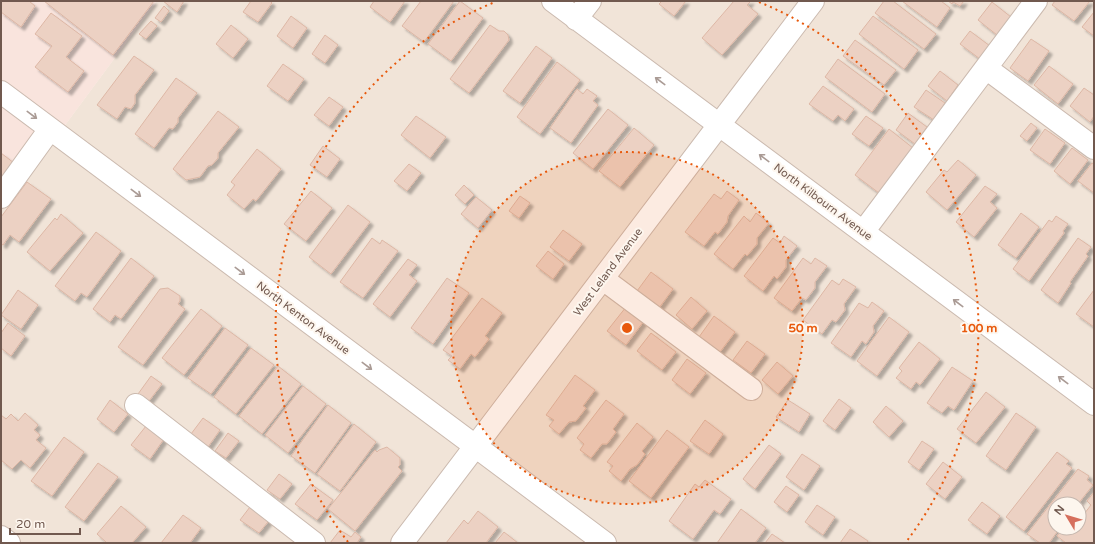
<svg xmlns="http://www.w3.org/2000/svg" width="1095" height="544" viewBox="0 0 1095 544" font-family="'Varela Round',sans-serif">
	<defs>
		<filter id="shadow"><feDropShadow dx="3.5" dy="3.5" stdDeviation="1" flood-color="#0004"/></filter>
	</defs>
	<rect width="100%" height="100%" fill="#faf2e8"/>
	<path fill="#f1e4d8" fill-rule="evenodd" d="M157,1H1094V543H1V200L60,132ZM1055,504H1079V528H1055Z"/>
	<path fill="#f9e4dd" d="M1,1H157L60,132L1,200Z"/>
	<path fill="#ecd1c3" stroke="#ddb7a5" filter="url(#shadow)" d="M1,1H29L35,6L21,27L1,12Z
		M44,1H154L113,55Z
		M163,1H184L177,12Z
		M251,1H270L272,3L258,22L243,12Z
		M374,1H405L390,22L370,7Z
		M421,1H454L424,42L402,26Z
		M460,1L483,18L451,61L428,44Z
		M662,1H686L674,16L659,4Z
		M734,1H751L747,5L758,14L722,55L702,38Z
		M884,1H893L936,34L924,49L875,13Z
		M902,1H941L950,8L937,27Z
		M948,1H964L960,6L953,2L952,4Z
		M1055,1H1090L1074,21L1052,5Z
		M992,2L1011,17L997,35L978,20Z
		M164,6L169,11L161,22L155,18Z
		M1094,12V36L1082,27Z
		M51,13L82,36L66,57L84,71L68,92L35,67L52,46L35,34Z
		M291,16L307,28L293,48L277,36Z
		M873,16L918,50L904,69L859,34Z
		M151,21L157,26L146,39L139,34Z
		M231,25L248,39L233,58L216,44Z
		M490,25L499,31H504L508,35L509,40L469,93L450,79Z
		M970,31L990,46L980,59L960,44Z
		M325,35L338,45L325,63L312,54Z
		M1031,39L1049,51L1028,81L1010,68Z
		M855,40L896,70L884,85L843,56Z
		M536,46L552,58L520,103L503,91Z
		M134,56L154,70L135,95V103L131,109L125,107L117,119L97,105Z
		M838,59L885,94L872,112L825,77Z
		M557,62L580,80L540,134L517,117Z
		M283,64L304,79L288,101L267,86Z
		M1049,66L1073,84L1058,104L1034,85Z
		M940,71L958,85L947,101L928,86Z
		M176,78L197,93L178,118V122L173,129L169,128L154,148L135,134Z
		M823,86L854,109L845,121L838,115L833,121L809,104Z
		M1084,88L1094,95V116L1090,122L1070,106Z
		M577,89L583,94L587,89L597,96L593,101L598,105L571,143L550,128Z
		M926,90L945,103L934,120L914,107Z
		M329,97L343,107L329,126L314,115Z
		M608,109L628,125L593,169L573,153Z
		M218,111L239,127L218,153V158L212,165L208,166L200,177L186,180L173,169Z
		M908,113L927,127L915,144L896,130Z
		M416,116L446,137L430,158L401,135Z
		M866,116L883,128L869,146L852,134Z
		M1031,123L1037,128L1027,141L1020,136Z
		M634,128L654,145L620,187L599,171Z
		M889,129L913,148L879,193L855,175Z
		M1045,129L1065,143L1050,164L1030,150Z
		M323,146L340,159L327,177L310,165Z
		M1072,148L1088,160L1070,184L1054,171Z
		M257,149L281,169L256,201L253,199L244,209L227,195L235,185L231,182Z
		M1,153L14,163L1,181Z
		M958,160L976,175L947,210L926,192L944,170L947,172Z
		M1092,163L1094,164V193L1078,181Z
		M409,164L421,173L407,191L394,181Z
		M27,182L51,199L19,242L10,235L3,245L1,244V217Z
		M464,185L474,195L465,204L455,195Z
		M985,186L997,194L990,202L997,208L974,237L956,222Z
		M311,191L332,208L306,241L284,224Z
		M727,191L739,200L728,216L727,222L718,234L715,232L704,246L685,232L714,194L721,199Z
		M520,196L530,203L519,218L509,211Z
		M476,197L492,210L478,228L461,214Z
		M348,205L370,222L331,274L309,257Z
		M756,213L769,223L757,238V244L747,256L745,254L733,269L714,254L744,216L750,222Z
		M1021,213L1039,227L1016,258L998,245Z
		M61,214L83,233L50,271L27,252L55,218L57,220Z
		M1056,216L1068,224L1063,231L1064,233L1029,281L1013,269L1049,220L1052,222Z
		M563,230L582,244L569,261L550,247Z
		M96,232L121,251L87,297L81,293L75,301L55,286Z
		M784,236L797,246L786,260V267L777,279L774,276L763,291L744,276L773,238L780,243Z
		M372,238L380,244L382,240L398,251L363,298L340,282Z
		M1078,238L1091,247L1086,254L1088,256L1070,282L1071,283L1058,303L1041,290Z
		M548,251L564,264L553,279L536,266Z
		M131,258L154,276L121,319L115,315L110,322L93,309Z
		M803,258L811,264L815,258L827,266L815,282V288L806,300L802,298L792,311L774,298Z
		M408,259L417,265L409,275L417,281L390,317L373,304Z
		M651,272L673,289L659,308L637,291Z
		M447,278L469,293L433,344L411,328Z
		M843,279L856,287L844,304L845,310L836,322L832,320L822,334L803,320L832,280L839,285Z
		M168,288L180,296V301L178,304L185,309L143,365L118,347L160,289Z
		M18,290L38,305L21,329L1,315Z
		M1094,290V327L1076,314Z
		M691,297L707,311L692,329L676,315Z
		M482,298L502,313L485,336L489,339L475,357L471,354L460,369L448,360L452,356L443,350Z
		M872,302L884,311L873,326L874,332L866,344L862,341L851,357L831,343L859,303L868,308Z
		M626,307L644,321L626,345L607,331Z
		M201,309L222,326L184,375L162,358Z
		M714,316L735,332L720,352L699,337Z
		M889,317L909,332L877,376L857,361Z
		M8,323L25,336L11,356L1,348V333Z
		M225,328L248,345L211,394L188,378Z
		M651,333L676,352L662,370L637,351Z
		M747,341L765,354L751,373L733,360Z
		M919,342L940,359L920,385L916,382L911,389L896,378L902,371L899,368Z
		M251,348L274,365L236,414L214,397Z
		M687,359L706,373L690,394L672,380Z
		M777,362L793,376L778,394L762,380Z
		M278,366L301,384L262,434L239,416Z
		M952,367L973,381L954,410L948,406L942,413L927,403Z
		M575,375L595,390L583,406L586,408L576,421L569,422L559,434L549,426L554,420L546,415Z
		M151,376L162,384L149,401L138,394Z
		M303,386L326,404L288,453L265,435Z
		M986,392L1005,407L976,443L957,429Z
		M839,399L851,408L835,430L823,421Z
		M110,400L128,414L114,432L97,419Z
		M606,400L624,414L613,429L616,432L607,444H602L591,458L580,450L584,444L577,438Z
		M788,400L810,414L799,432L776,417Z
		M328,405L351,423L315,473L291,456Z
		M886,406L903,421L889,437L873,422Z
		M25,413L38,425L34,430L40,435L36,440L46,448L30,468L21,460L12,469L1,460V415L6,419L11,414L18,421Z
		M1016,413L1036,427L1006,470L986,456Z
		M203,418L220,430L208,447L191,434Z
		M705,420L723,434L709,454L690,441Z
		M637,423L653,437L642,451L645,454L637,465L630,469L621,481L609,471L613,466L607,462Z
		M354,424L376,442L340,491L317,474Z
		M146,426L164,439L150,459L131,445Z
		M667,430L689,447L651,498L629,481Z
		M228,433L239,441L226,458L215,451Z
		M64,437L84,452L52,496L31,481Z
		M922,441L934,449L919,470L908,462Z
		M769,445L781,454L755,489L743,479Z
		M387,447L400,458V465L398,467L402,471L355,531L328,509L375,450L377,452L379,450Z
		M1057,452L1069,461L1066,464L1072,468L1024,531L1006,517Z
		M802,454L820,466L804,490L786,477Z
		M943,462L962,477L945,499L926,484Z
		M98,463L118,477L84,521L65,507Z
		M1078,469L1089,476L1087,480L1093,485L1078,504H1055V528H1060L1049,543H1040L1027,534Z
		M279,474L292,484L280,499L267,490Z
		M705,480L731,499L720,514L714,510L693,539L669,521L695,484L699,487Z
		M311,484L333,500L317,520L295,504Z
		M786,486L799,495L787,512L774,502Z
		M1094,492V543H1066L1057,536L1063,528H1079V517L1081,518L1091,505L1087,501Z
		M982,502L1000,516L987,534L968,520Z
		M253,503L272,517L259,533L240,520Z
		M817,505L835,517L823,535L805,522Z
		M121,506L146,527L132,543H105L106,542L97,534Z
		M741,509L766,528L755,543H717Z
		M478,511L498,527L486,543H446L464,520L468,524Z
		M183,515L201,528L190,543H161Z
		M850,529L868,541L867,543H840Z
		M340,530L351,537L355,532L361,537L357,543H330Z
		M504,532L518,543H495Z
		M772,534L785,543H765Z"/>
	<g fill="none" stroke-linecap="round" stroke-linejoin="round">
		<defs>
			<path id="minor" d="M553,1L1094,404
				M576,19L590,1
				M986,68L1094,148
				M1,92L605,543
				M1,197L50,129
				M863,232L1036,1
				M603,279L751,389
				M136,405L314,543
				M1,537L9,543
				M402,543L813,1"/>
		</defs>
		<use href="#minor" stroke="#cbbaaf" stroke-width="24"/>
		<use href="#minor" stroke="#fff" stroke-width="22"/>
	</g>
	<defs><path id="oneway-shaft" d="M-6 0H5M1.5-3L5.5 0L1.5 3" fill="none" stroke-width="1.6" stroke-linecap="round" stroke-linejoin="round"/></defs>
	<g stroke="#aa9b95">
		<use href="#oneway-shaft" transform="translate(660 81) rotate(-143)"/>
		<use href="#oneway-shaft" transform="translate(32 115) rotate(37)"/>
		<use href="#oneway-shaft" transform="translate(764 158) rotate(-143)"/>
		<use href="#oneway-shaft" transform="translate(136 193) rotate(37)"/>
		<use href="#oneway-shaft" transform="translate(240 271) rotate(37)"/>
		<use href="#oneway-shaft" transform="translate(958 303) rotate(-143)"/>
		<use href="#oneway-shaft" transform="translate(367 366) rotate(37)"/>
		<use href="#oneway-shaft" transform="translate(1063 380) rotate(-143)"/>
	</g>
	<circle cx="627" cy="328" r="176" fill="#e8590c" fill-opacity=".12"/>
	<g fill="none" stroke="#e8590c" stroke-width="2" stroke-dasharray="2 4">
		<circle cx="627" cy="328" r="176"/>
		<path d="M348 542A352 352 0 0 1 495 2M759 2A352 352 0 0 1 906 542"/>
	</g>
	<g text-anchor="middle" dominant-baseline="central" stroke-width="4" stroke-linejoin="round" paint-order="stroke">
		<g font-size="11" fill="#71594f" stroke="#fdf6ee">
			<text transform="translate(823 202) rotate(37)">North Kilbourn Avenue</text>
			<text transform="translate(608 272) rotate(-53)">West Leland Avenue</text>
			<text transform="translate(303 318) rotate(37)">North Kenton Avenue</text>
		</g>
	</g>
	<circle cx="627" cy="328" r="6" fill="#e8590c" stroke="#fdf6ee" stroke-width="2"/>
	<g font-size="12" text-anchor="middle" font-weight="bold" fill="#e8590c" stroke="#fdf6ee" stroke-width="4" stroke-linejoin="round" paint-order="stroke">
		<text x="803" y="332">50 m</text>
		<text x="979" y="332">100 m</text>
	</g>
	<rect width="1095" height="544" fill="none" stroke="#71594f" stroke-width="4"/>
	<g transform="translate(1067 516) rotate(308)"><circle r="19" fill="#fdf6ee" stroke="#c5b7ae"/>
	<path d="M0-3L7 15L0 10L-7 15Z" fill="#d66f5c"/>
	<text y="-6" font-size="11" font-weight="bold" text-anchor="middle" fill="#71594f">N</text>
	</g>
	<path d="M10 528v6h70v-6" fill="none" stroke="#71594f" stroke-width="2"/>
	<text x="16" y="528" font-size="12" fill="#71594f" stroke="#fdf6ee" stroke-width="3" paint-order="stroke">20 m</text>
</svg>
